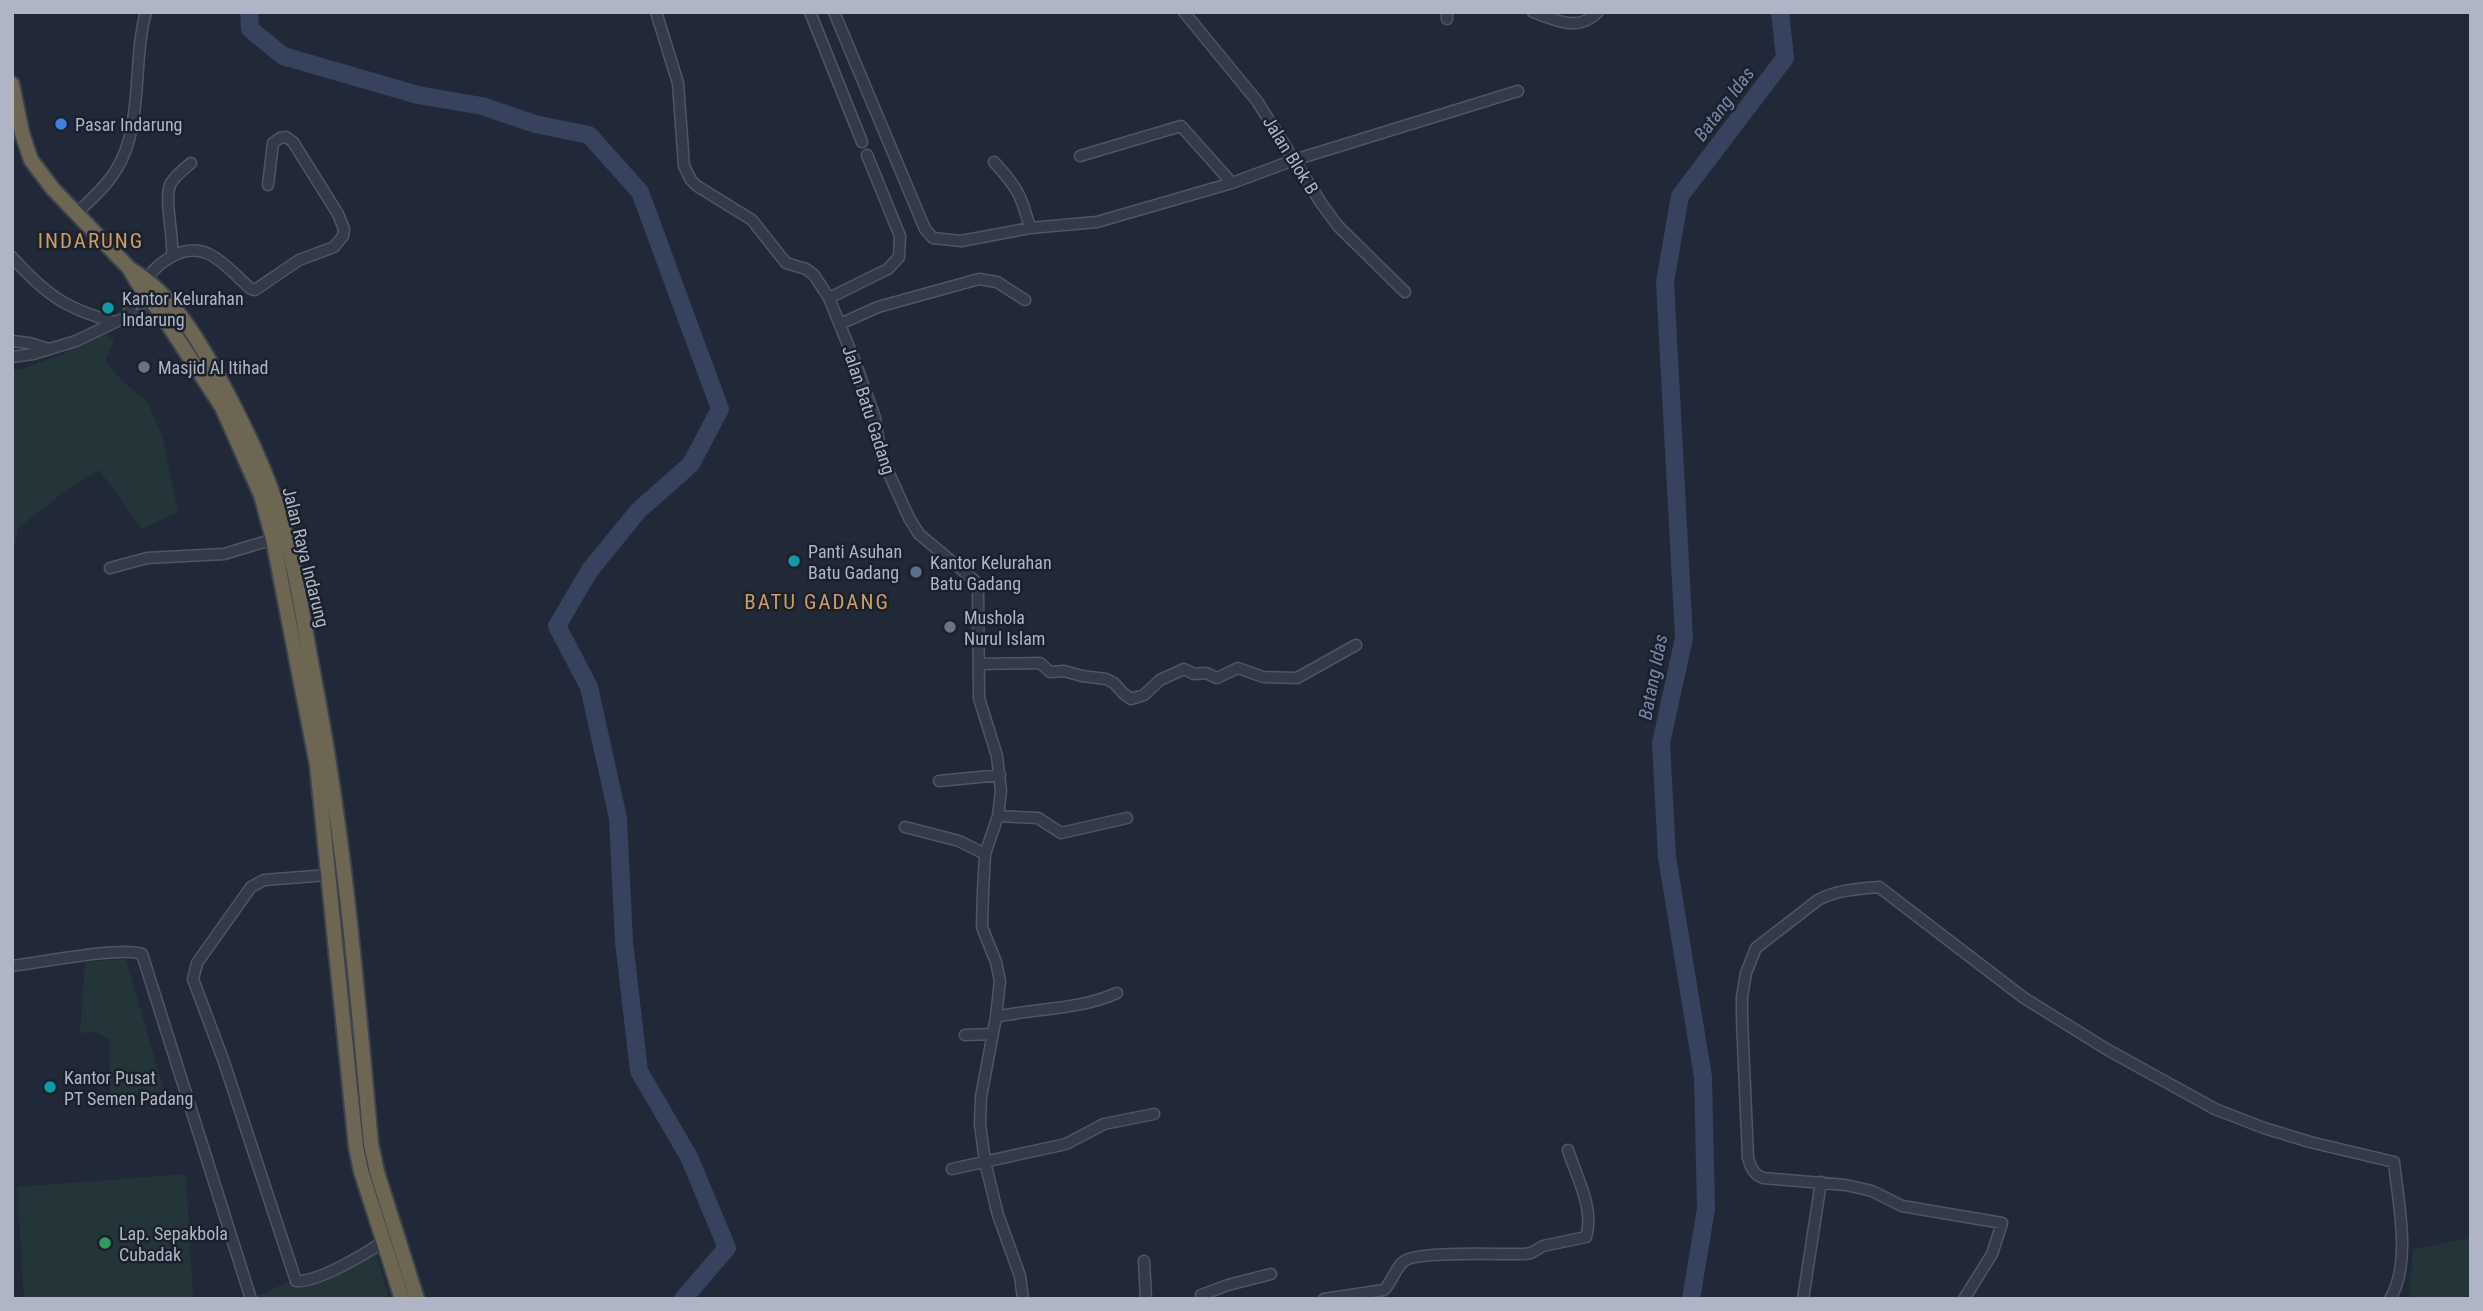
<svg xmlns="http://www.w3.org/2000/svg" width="2483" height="1311" viewBox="0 0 2483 1311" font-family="'Roboto Condensed',sans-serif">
	<rect width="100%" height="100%" fill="#212837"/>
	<path fill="#243539" d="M104,332L114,341L105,361L122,381L147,401L162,436L178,512L142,529L99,470L67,490L18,528L12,562V370H19L58,356Z
		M126,959L164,1091L110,1096V1040L95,1032L80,1033L85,962Z
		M186,1174L193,1298L24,1299L17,1187Z
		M2471,1238V1299H2409L2413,1249Z
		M376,1252L389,1299H255L254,1297L289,1282L297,1287L325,1281Z"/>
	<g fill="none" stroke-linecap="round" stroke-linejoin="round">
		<path stroke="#36425e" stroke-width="18" d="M249,12L250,29L283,56L418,95L482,106L535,124L589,135L640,192L720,409L691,464L638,511L590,570L557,626L589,687L618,818L624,942L639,1071L689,1157L727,1248L683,1299
			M1691,1299L1706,1209L1703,1077L1667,857L1661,743L1684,638L1665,282L1680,196L1785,58L1780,12"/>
		<defs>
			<path id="minor" d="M656,12L678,83L684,166L691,180L697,186L752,220L786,263L806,269L814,275L829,298L855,362L875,418L881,456L909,518L919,534L974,580L978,591L979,698L997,756L1001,791L998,816L985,854L983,892L982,927L996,962L1000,981L996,1017L981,1097L980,1124L985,1162L998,1215L1020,1276L1023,1299
				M810,12L862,142
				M834,12L925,229L933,238L961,241L1030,228L1097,222L1232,183L1294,160L1518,91
				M1184,12L1257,101L1321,203L1338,226L1405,292
				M1447,12V19
				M1533,12C1557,20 1577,33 1598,12
				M1080,156L1181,126L1232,183
				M994,162C1017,187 1021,194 1030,228
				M76,214C90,200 106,187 116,170C144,126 132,62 146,12
				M172,255C174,236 163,197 171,183C176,175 184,169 191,163
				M12,257C46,295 66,309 115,322
				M829,298L888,269L899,257L900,236L867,155
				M126,317C133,305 140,287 147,278C161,260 186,243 209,254C225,262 238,278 251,289L255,290L299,260L334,247L343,236L344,229L338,214L293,142L286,137L280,138L273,143L268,185
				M840,324L878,307L979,279L997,282L1025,300
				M12,341L29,343L49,349
				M12,357L33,354L76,341L126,317L165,311
				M110,568L147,558L224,554L277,538
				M980,664L1040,663L1050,672L1064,671L1082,676L1106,679L1114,683L1123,693L1131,699L1144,695L1160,680L1184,669L1194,674L1206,673L1217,678L1238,668L1263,677L1297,678L1356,645
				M939,781L1000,775
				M998,816L1038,818L1061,833L1127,818
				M905,827L959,841L985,854
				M328,875L264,880L251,887L197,963L193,979L224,1062L296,1281C317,1283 365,1254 383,1242
				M12,966C37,963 123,946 142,954L251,1299
				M996,1017C1036,1008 1079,1010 1117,993
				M965,1035L993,1034
				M952,1169L1066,1144L1104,1124L1154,1114
				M1144,1261L1146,1299
				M1201,1295L1228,1285L1271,1274
				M1324,1299L1384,1290C1392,1282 1395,1269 1403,1262C1415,1250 1504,1255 1524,1254L1531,1253L1543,1246L1586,1237C1595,1209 1576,1176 1568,1150
				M1803,1299L1821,1182
				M1964,1299L1992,1254L2002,1223L1902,1206L1872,1191L1846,1185L1763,1178C1753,1174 1751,1167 1748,1158L1742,1019V997L1746,973L1756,948L1818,900C1837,890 1857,889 1879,887L2024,998L2108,1050L2215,1109L2264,1128L2310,1142L2394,1162C2398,1202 2412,1263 2390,1299"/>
			<path id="highway" d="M12,84L22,133L31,160L53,189L129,268L142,290L160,312L222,407L261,495L273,539L317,765L356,1147L361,1171L402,1299
				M130,269C168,291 193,331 214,369C238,412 260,456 276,503C295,559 303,620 314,678C344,832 357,988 371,1144L377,1172L417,1299"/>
		</defs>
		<use href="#minor" stroke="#4f5562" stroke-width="13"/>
		<use href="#highway" stroke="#3c424f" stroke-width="18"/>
		<use href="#minor" stroke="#353a48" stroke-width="10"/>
		<use href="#highway" stroke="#6d6652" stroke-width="14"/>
	</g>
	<circle fill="#3f7fe0" stroke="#1a202c" stroke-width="2.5" cx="61" cy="124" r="7"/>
	<g fill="#0f9aa8" stroke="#1a202c" stroke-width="2.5">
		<circle cx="108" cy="308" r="7"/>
		<circle cx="794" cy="561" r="7"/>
		<circle cx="50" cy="1087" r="7"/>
	</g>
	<g fill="#6b7280" stroke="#1a202c" stroke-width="2.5">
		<circle cx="144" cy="367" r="7"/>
		<circle cx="950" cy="627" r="7"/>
	</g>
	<circle fill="#5c6f8a" stroke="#1a202c" stroke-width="2.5" cx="916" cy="572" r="7"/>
	<circle fill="#2e9e5b" stroke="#1a202c" stroke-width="2.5" cx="105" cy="1243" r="7"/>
	<g text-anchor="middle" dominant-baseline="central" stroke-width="5" stroke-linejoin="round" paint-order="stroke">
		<g font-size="18" fill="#afb5c4" stroke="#1a202c" text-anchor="start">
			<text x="75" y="124">Pasar Indarung</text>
			<text x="122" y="298">Kantor Kelurahan<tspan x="122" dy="21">Indarung</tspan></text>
			<text x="158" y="367">Masjid Al Itihad</text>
			<text x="808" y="551">Panti Asuhan<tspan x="808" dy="21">Batu Gadang</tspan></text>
			<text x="930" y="562">Kantor Kelurahan<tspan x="930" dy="21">Batu Gadang</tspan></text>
			<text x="964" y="617">Mushola<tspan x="964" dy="21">Nurul Islam</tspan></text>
			<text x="64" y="1077">Kantor Pusat<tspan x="64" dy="21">PT Semen Padang</tspan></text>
			<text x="119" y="1233">Lap. Sepakbola<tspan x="119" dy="21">Cubadak</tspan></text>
		</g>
		<g font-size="18" fill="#afb5c4" stroke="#1a202c">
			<text transform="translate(1291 155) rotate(58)">Jalan Blok B</text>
			<text transform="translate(869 410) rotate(72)">Jalan Batu Gadang</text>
			<text transform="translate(306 557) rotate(76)">Jalan Raya Indarung</text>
		</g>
		<g font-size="19" font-style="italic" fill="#7888ab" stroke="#1a202c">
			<text transform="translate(1724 104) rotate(-53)">Batang Idas</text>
			<text transform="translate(1653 677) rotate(-79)">Batang Idas</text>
		</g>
		<g font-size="21" letter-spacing="2" fill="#ce9d60" stroke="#1a202c">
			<text x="91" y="241">INDARUNG</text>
			<text x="817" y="602">BATU GADANG</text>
		</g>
	</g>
	<rect width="2483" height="1311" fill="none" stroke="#afb5c4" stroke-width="28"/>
</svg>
